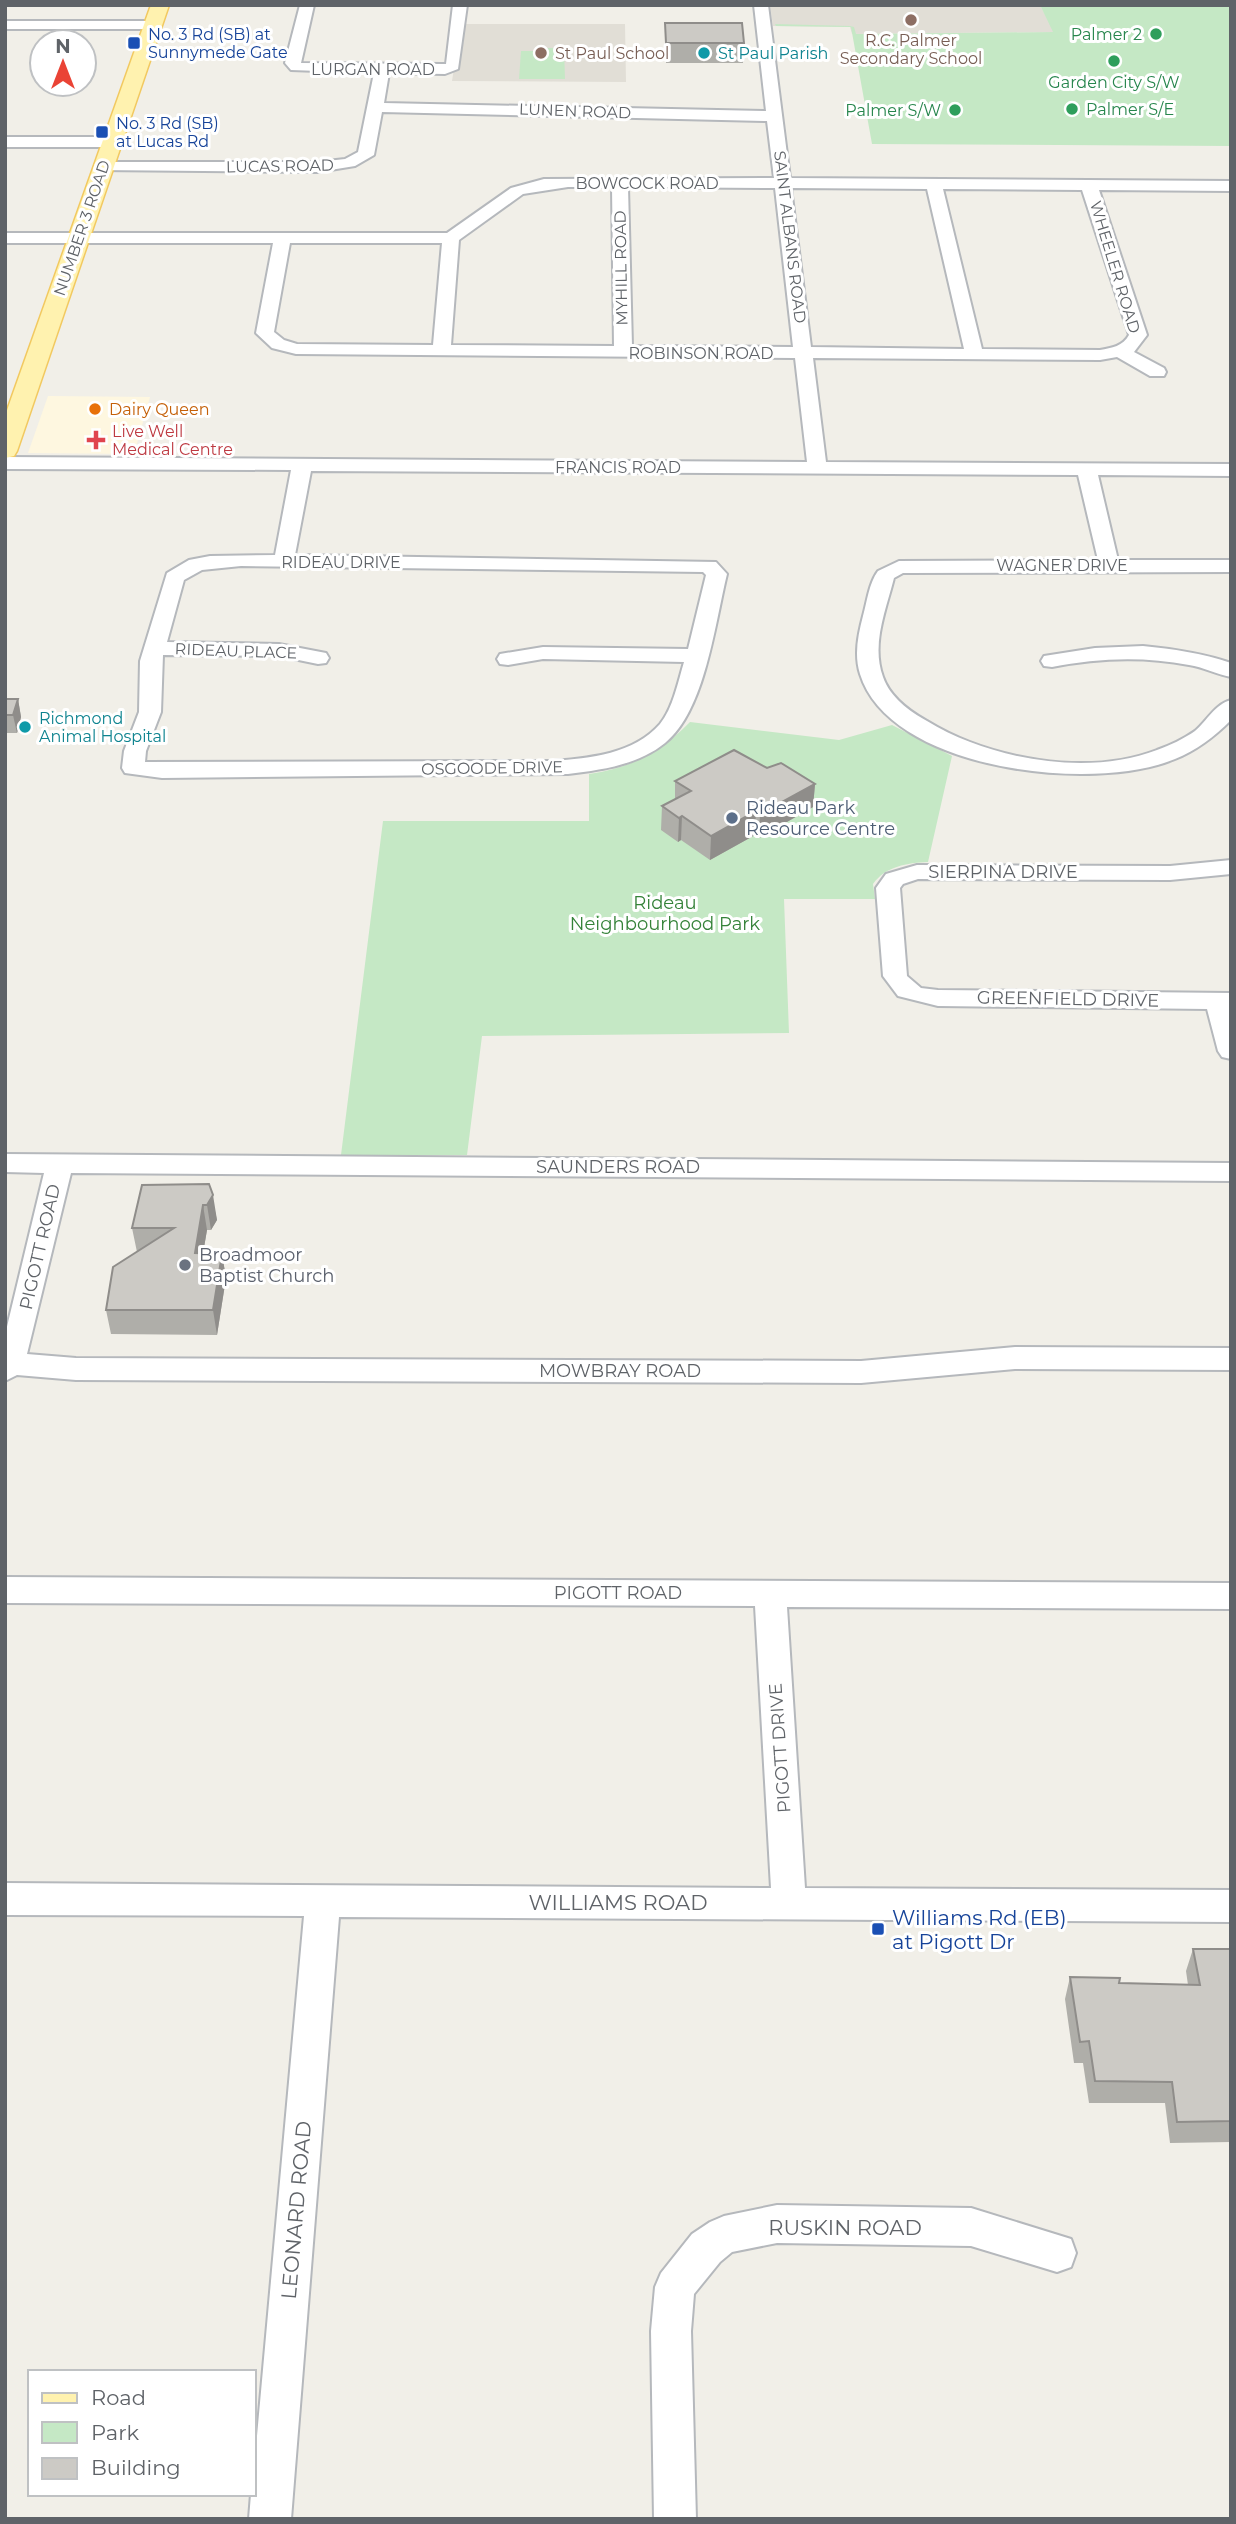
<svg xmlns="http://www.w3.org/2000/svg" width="1236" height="2524" viewBox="0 0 1236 2524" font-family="Montserrat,sans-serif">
	<rect width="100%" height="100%" fill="#f1efe8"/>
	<path fill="#fef7e0" d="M48,396L150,397L134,454L28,453Z"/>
	<path fill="#e1ded6" d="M770,5H1040L1054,32L852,34L850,27L773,26Z
		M461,24H625L626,82L452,81Z"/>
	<path fill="#c5e8c5" d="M1040,5H1231V146L872,144L851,27L776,26L775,24L850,26L854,27L856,34L1053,32Z
		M538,48H564L565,79H519L521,51H537Z
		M690,722L839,740L892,725L952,756L928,862C907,863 886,866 873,884L875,899H784L789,1033L482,1036L467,1155H341L383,821H589V774C631,768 661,752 690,722Z"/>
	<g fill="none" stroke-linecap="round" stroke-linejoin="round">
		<defs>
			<path id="minor" d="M300,5H314L301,63L443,64H446L453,5H467L458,69L445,74L389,73L384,103L766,111L754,5H768L790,178L1231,181V191L1099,190L1147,335L1134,352L1164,368L1166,372L1164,376H1150L1117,357L1100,360L813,358L826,462L1231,464V476L1098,475L1118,560H1231V572L903,573L894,578C886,610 871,644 883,677C890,697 909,711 927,721C989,759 1087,777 1157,750C1169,746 1185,738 1195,731C1207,721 1215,704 1231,700V720C1214,737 1197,750 1175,759C1095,793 890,771 860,674C854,655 858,635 863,616C867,602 869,583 878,571L899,561L1098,560L1078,475L311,471L295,555L716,562L727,574C715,623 705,711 665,743C638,765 601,770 568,774L162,778L125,773L122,768L124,751L139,712L140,661L167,573L189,560L210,556L275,555L291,470L5,469V457L807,462L795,358L296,354L272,348L256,333L273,243H5V233H447L511,188L544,179L774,178L767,121L382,112L374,155L355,166L318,172L97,170L95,167L97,164L103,162H318L345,159L358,152L374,73L291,70L285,63ZM568,187H612L614,346L451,345L459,240L523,194ZM628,187L775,188L793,347L632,346ZM791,188L927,189L964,349L811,347ZM943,189L1082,190L1129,335C1123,346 1112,348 1100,350L982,349ZM290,243H442L433,345L297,344L284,340L274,332ZM241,566L703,572L706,575L688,649L543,647L500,654L497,659L500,664L508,665L543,659L684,662C678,682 673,708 660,724C634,754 590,758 553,761L145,762L146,751L161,712L163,655L279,656L318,664L326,663L329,658L326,653L279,644L167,642L184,580L202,570Z
				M5,21H153L160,25L153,29H5Z
				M5,137H112L120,142L112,147H5Z
				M1143,646C1173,649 1202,653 1231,663V677C1216,674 1203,667 1189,665C1143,656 1097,658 1052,667L1044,666L1041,661L1044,656L1095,648Z
				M1231,860V874L1170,880L918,879L903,884L900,888L907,976L921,988L938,990L1231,993V1059L1222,1057L1218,1051L1207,1009L938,1006L898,996L883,976L876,888L886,874L917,865L1170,866Z
				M5,1154L1231,1163V1181L71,1173L27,1354L76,1358L861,1361L1015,1347L1231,1348V1370L1015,1369L861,1383L76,1380L17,1375L5,1381V1335L44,1173L5,1172Z
				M5,1577L1231,1583V1609L787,1607L805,1888L1231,1890V1922L339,1917L291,2519H249L251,2494H254V2469L304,1916L5,1915V1883L771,1888L755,1606L5,1603Z
				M777,2205L971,2208L1071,2239L1076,2253L1071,2267L1057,2272L971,2246L777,2243L732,2252L720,2262L694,2294L691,2331L696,2519H654L651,2331L655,2287L661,2273L692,2234L710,2222L724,2216Z"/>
			<path id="major" d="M151,5H169L17,451L14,456L5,458V416Z"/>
		</defs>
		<use href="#minor" stroke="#b5b8bc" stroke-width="4"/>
		<use href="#major" stroke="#f2c960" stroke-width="3"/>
		<use href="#minor" fill="#fff" fill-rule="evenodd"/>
		<use href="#major" fill="#fff2af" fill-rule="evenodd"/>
	</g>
	<path fill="#afaea9" d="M665,23L744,43L743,63H666Z
		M5,699H18L21,717L17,733H5Z
		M767,768L815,784L813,807L759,838L755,835L710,860L681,840L678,842L661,830L662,806L675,800V781Z
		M209,1184L217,1220L211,1230H207L203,1253L222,1254L226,1278L217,1335L111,1334L106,1310L137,1252L132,1228Z
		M1193,1949H1231V2142L1170,2143L1165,2103H1089L1083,2063H1074L1065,1999L1070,1977L1119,1983L1188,1985L1186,1971Z"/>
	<path fill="#8f8d8a" d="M18,699L21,717L17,733L13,715Z
		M815,784L813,807L759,838L760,814Z
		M756,811L755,835L710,860L711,836Z
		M682,816L681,840L678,842L679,818Z
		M213,1195L217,1220L211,1230L207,1205Z
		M203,1205L207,1230L199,1277L195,1253Z
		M222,1254L226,1278L217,1335L213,1310Z"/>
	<path fill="#cccac5" stroke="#8f8d8a" stroke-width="2" d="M665,23H742L744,43H666Z
		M5,699H18L13,715H5Z
		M734,750L767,768L781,763L815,784L760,814L756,811L711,836L682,816L679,818L662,806L691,791L675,781Z
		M209,1184L213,1195L207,1205H203L195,1253L222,1254L213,1310H106L113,1267L174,1228H132L142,1185Z
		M1193,1949H1231V2121L1177,2122L1172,2082L1095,2081L1089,2041L1080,2042L1070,1977L1120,1978L1119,1983L1200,1985Z"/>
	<g fill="#8d6e63" stroke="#fff" stroke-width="2.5">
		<circle cx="911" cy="20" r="7"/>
		<circle cx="541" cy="53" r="7"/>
	</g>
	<g fill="#2e9e5b" stroke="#fff" stroke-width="2.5">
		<circle cx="1156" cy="34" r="7"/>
		<circle cx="1114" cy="61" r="7"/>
		<circle cx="1072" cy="109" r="7"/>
		<circle cx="955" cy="110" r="7"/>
	</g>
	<g fill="#1a4fb4" stroke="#fff" stroke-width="2.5">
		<rect x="127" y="36" width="14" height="14" rx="3.5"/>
		<rect x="95" y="125" width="14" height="14" rx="3.5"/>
		<rect x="871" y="1922" width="14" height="14" rx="3.5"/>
	</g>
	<g fill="#0f9aa8" stroke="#fff" stroke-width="2.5">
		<circle cx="704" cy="53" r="7"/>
		<circle cx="25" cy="727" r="7"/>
	</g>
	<circle fill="#e8710a" stroke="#fff" stroke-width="2.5" cx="95" cy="409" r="7"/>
	<path fill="#e0444e" stroke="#fff" stroke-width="2.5" d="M92.5 429.5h7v7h7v7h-7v7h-7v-7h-7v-7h7z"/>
	<circle fill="#5c6f8a" stroke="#fff" stroke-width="2.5" cx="732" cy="818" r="7"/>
	<circle fill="#6b7280" stroke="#fff" stroke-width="2.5" cx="185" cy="1265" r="7"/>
	<g text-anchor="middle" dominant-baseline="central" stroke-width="6" stroke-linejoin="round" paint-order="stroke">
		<g font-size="16" fill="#164399" stroke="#fff" text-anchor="start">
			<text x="148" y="34">No. 3 Rd (SB) at<tspan x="148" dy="18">Sunnymede Gate</tspan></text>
			<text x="116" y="123">No. 3 Rd (SB)<tspan x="116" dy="18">at Lucas Rd</tspan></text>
		</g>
		<g font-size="16" fill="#27864d" stroke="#fff" text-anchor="end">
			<text x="1142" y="34">Palmer 2</text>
			<text x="1114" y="82" text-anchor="middle">Garden City S/W</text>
			<text x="1086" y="109" text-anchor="start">Palmer S/E</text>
			<text x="941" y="110">Palmer S/W</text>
		</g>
		<g font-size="16" fill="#785e54" stroke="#fff">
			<text x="911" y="40">R.C. Palmer<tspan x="911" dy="18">Secondary School</tspan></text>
			<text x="555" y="53" text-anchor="start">St Paul School</text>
		</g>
		<g font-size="16" fill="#0d838f" stroke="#fff" text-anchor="start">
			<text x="718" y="53">St Paul Parish</text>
			<text x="39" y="718">Richmond<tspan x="39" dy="18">Animal Hospital</tspan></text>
		</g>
		<g font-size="16" fill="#5f6368" stroke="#fff">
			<text x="373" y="69">LURGAN ROAD</text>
			<text transform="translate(575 111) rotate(2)">LUNEN ROAD</text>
			<text transform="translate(280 166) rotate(-1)">LUCAS ROAD</text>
			<text x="647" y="183">BOWCOCK ROAD</text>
			<text transform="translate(82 228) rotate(-71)">NUMBER 3 ROAD</text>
			<text transform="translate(790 237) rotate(83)">SAINT ALBANS ROAD</text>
			<text transform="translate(1115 267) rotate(73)">WHEELER ROAD</text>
			<text transform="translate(621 268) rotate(-91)">MYHILL ROAD</text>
			<text x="701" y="353">ROBINSON ROAD</text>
			<text x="618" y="467">FRANCIS ROAD</text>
			<text x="341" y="562">RIDEAU DRIVE</text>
			<text x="1062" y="565">WAGNER DRIVE</text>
			<text transform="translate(236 651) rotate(2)">RIDEAU PLACE</text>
			<text transform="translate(492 768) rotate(-1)">OSGOODE DRIVE</text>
		</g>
		<g font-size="16" fill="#c56008" stroke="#fff" text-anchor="start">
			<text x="109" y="409">Dairy Queen</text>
		</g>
		<g font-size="16" fill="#be3a42" stroke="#fff" text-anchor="start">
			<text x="112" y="431">Live Well<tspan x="112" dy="18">Medical Centre</tspan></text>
		</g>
		<g font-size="18" fill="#4e5e75" stroke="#fff" text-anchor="start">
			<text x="746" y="808">Rideau Park<tspan x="746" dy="21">Resource Centre</tspan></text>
		</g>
		<g font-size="18" fill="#5f6368" stroke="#fff">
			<text x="1003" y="872">SIERPINA DRIVE</text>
			<text transform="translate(1068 999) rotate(1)">GREENFIELD DRIVE</text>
			<text x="618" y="1167">SAUNDERS ROAD</text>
			<text transform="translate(40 1247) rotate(-77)">PIGOTT ROAD</text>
			<text x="620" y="1371">MOWBRAY ROAD</text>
			<text x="618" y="1593">PIGOTT ROAD</text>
			<text transform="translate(780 1748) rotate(-94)">PIGOTT DRIVE</text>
		</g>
		<g font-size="18" fill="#348238" stroke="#fff">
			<text x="665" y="903">Rideau<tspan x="665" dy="21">Neighbourhood Park</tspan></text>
		</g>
		<g font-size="18" fill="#5b616d" stroke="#fff" text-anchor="start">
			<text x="199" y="1255">Broadmoor<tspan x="199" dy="21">Baptist Church</tspan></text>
		</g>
		<g font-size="21" fill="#5f6368" stroke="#fff">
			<text x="618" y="1902">WILLIAMS ROAD</text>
			<text transform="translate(296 2210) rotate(-85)">LEONARD ROAD</text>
			<text x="845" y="2227">RUSKIN ROAD</text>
		</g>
		<g font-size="21" fill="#164399" stroke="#fff" text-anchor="start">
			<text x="892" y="1917">Williams Rd (EB)<tspan x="892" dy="24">at Pigott Dr</tspan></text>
		</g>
	</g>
	<rect width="1236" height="2524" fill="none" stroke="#5f6368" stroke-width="14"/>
	<rect x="28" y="2370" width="228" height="126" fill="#ffffff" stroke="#bfc1c3" stroke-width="2"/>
	<rect x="42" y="2393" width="35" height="10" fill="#fff2af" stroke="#bfc1c3" stroke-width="2"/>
	<text x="91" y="2405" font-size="21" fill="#5f6368">Road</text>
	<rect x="42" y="2422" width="35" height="21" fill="#c5e8c5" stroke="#bfc1c3" stroke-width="2"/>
	<text x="91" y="2440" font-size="21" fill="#5f6368">Park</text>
	<rect x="42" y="2458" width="35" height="21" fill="#cccac5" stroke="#bfc1c3" stroke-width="2"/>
	<text x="91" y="2475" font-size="21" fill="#5f6368">Building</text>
	<g transform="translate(63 63)"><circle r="33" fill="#ffffff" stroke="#bfc1c3" stroke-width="2"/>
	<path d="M0-5L12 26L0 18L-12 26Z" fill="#ea4335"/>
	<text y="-10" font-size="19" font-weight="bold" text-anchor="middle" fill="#5f6368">N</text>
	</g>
</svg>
